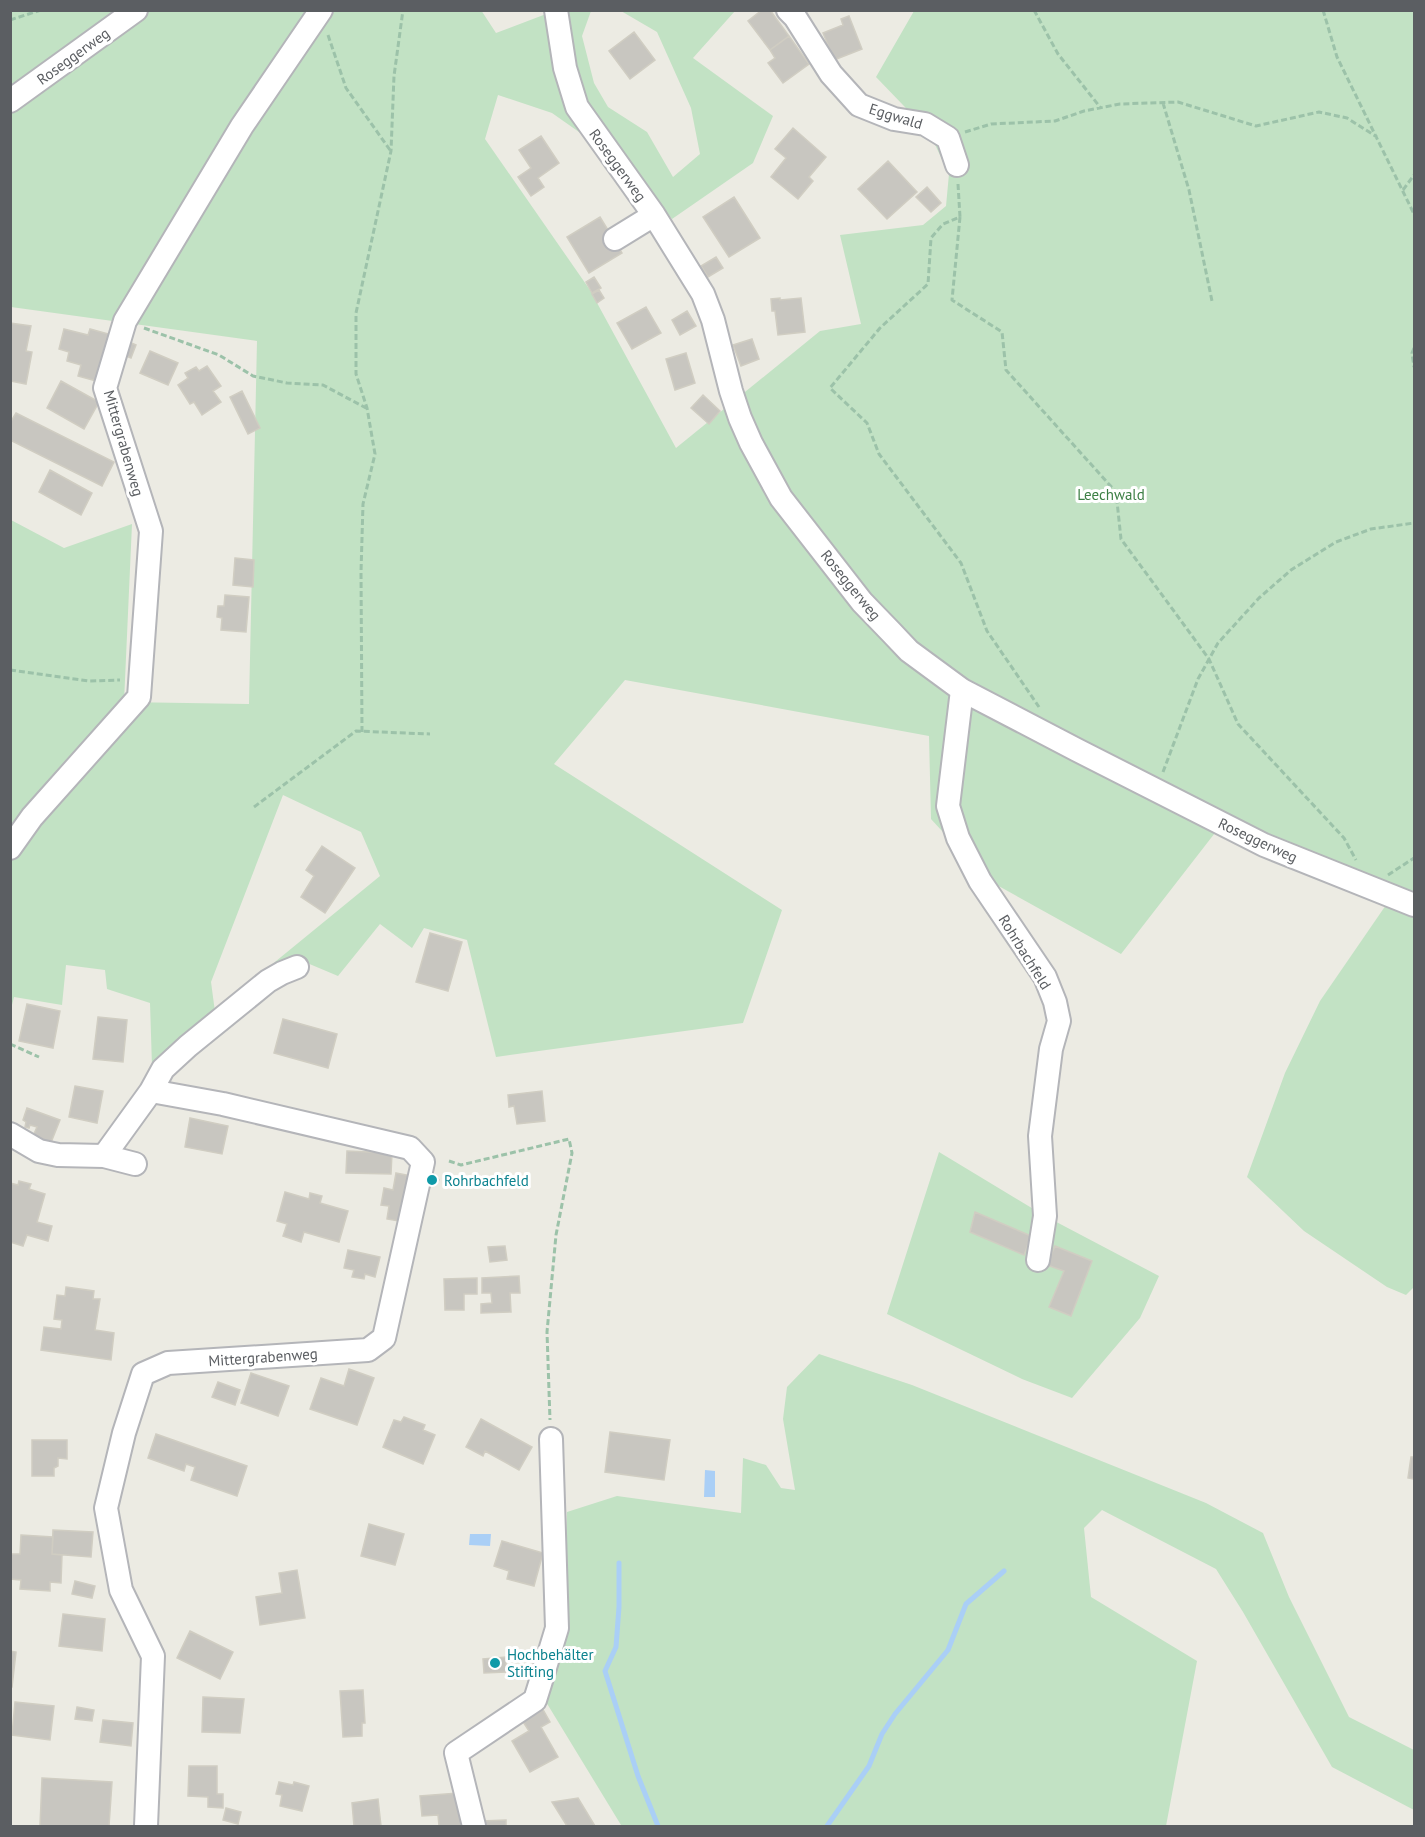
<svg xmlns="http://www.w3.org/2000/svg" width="1425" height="1837" viewBox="0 0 1425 1837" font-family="'PT Sans',sans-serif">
	<rect width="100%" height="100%" fill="#ecebe3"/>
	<path fill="#c2e2c4" d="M481,10L496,33L554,11H591L582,36L594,83L608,107L647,132L673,177L700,154L691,108L657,32L621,11H735L693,58L773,116L753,163L672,219L633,170L552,113L498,95L485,139L590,290L676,448L820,331L861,324L840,235L923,225L946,206L949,174L929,132L876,77L914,11H1414V1287L1406,1295L1387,1287L1304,1231L1247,1177L1285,1073L1320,1001L1386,905L1218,829L1121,954L986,879L931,819L929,736L625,680L554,764L782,910L743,1023L496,1057L467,940L424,928L412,948L380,924L338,976L300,960L273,976L270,966L380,876L361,832L283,795L211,982L215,1012L152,1066L150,1003L107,989L105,970L66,965L62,1005L14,997L11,1009V520L64,548L132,524L124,702L249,704L257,341L11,307V11Z
		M939,1152L1045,1216L1159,1276L1140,1318L1072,1398L1022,1379L887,1314Z
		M819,1354L912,1385L1206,1503L1263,1533L1289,1597L1349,1717L1414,1750V1810L1332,1767L1243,1612L1216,1569L1102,1510L1084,1528L1091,1597L1197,1661L1166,1826H620L621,1825L543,1697L564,1632L567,1512L617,1496L741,1513L743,1458L766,1465L781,1488L795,1490L783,1419L787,1387Z"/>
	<path fill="#aacff6" d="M705,1470L715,1471V1497H704Z
		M470,1534H491L490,1546L469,1545Z"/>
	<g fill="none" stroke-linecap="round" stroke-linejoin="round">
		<path stroke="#aacff6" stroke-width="5" d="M619,1563V1607L616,1647L605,1671L638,1776L658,1826
			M827,1826L869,1766L882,1734L895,1714L948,1650L966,1604L1004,1571"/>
	</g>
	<path fill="#c8c6c0" stroke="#d0cdc2" stroke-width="1.5" d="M762,10H770L789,36L770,50L748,21Z
		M849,16L862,49L834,60L823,33L843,25L841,19Z
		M634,32L655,60L630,79L609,51Z
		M789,36L809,64L783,83L768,63L775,58L770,50Z
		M793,128L826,157L809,177L813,181L798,199L771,177L786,158L775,149Z
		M541,136L559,163L538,178L544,187L531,196L518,177L531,168L519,150Z
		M888,161L917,192L887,219L858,189Z
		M927,187L941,203L931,212L916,197Z
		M734,197L760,238L729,257L703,217Z
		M600,217L622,253L589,273L567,237Z
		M716,257L723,268L708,277L701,266Z
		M594,277L601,288L592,293L586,282Z
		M599,290L604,298L597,303L592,294Z
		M780,298V300L801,298L805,332L778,335L775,311H772L771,299Z
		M646,307L661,333L632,349L617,323Z
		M687,311L696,326L680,335L672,320Z
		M10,323L31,326L26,351L32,352L26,384L10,381Z
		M64,329L88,335L90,329L112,335L100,382L78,376L81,365L67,361L69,352L59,349Z
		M752,339L759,359L741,366L733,345Z
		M124,340L136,345L131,358L119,353Z
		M150,351L178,363L168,385L140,373Z
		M686,353L695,383L675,390L666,359Z
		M207,366L221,386L213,391L221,402L202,415L194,402L190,404L178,385L188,378L185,373L196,367L199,371Z
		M61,381L99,402L84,429L47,408Z
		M242,391L260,428L248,434L230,397Z
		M703,395L720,411L709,424L691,408Z
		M16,413L114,462L102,486L10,440V423Z
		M50,470L92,493L81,515L39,492Z
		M235,558L254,560L253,587L233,585Z
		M225,595L249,597L246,632L221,630L222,618L217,617L218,606H224Z
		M322,846L355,868L325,913L301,897L314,876L306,870Z
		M430,933L462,942L448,991L416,982Z
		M27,1004L60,1011L53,1048L19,1041Z
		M98,1017L127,1020L123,1062L93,1059Z
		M283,1019L337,1034L328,1068L274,1053Z
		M75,1086L103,1091L97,1123L69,1117Z
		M542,1091L545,1121L517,1124L514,1106L509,1107L508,1095Z
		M27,1108L60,1120L50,1145L32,1138L37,1127L30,1125L29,1128L25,1127L26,1122L23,1120Z
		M190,1118L228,1126L222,1154L185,1147Z
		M347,1151L392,1153L391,1174L346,1173Z
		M396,1173L412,1176L404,1222L387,1219L389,1206L381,1205L384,1188L393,1190Z
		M433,1173L439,1180L430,1187L424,1180Z
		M19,1181L31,1184L29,1189L45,1194L37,1222L52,1226L48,1241L27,1235L23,1246L10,1242V1183L18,1185Z
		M285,1192L309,1199L310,1193L322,1196L320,1203L348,1211L339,1242L304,1232L301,1242L283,1236L287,1224L277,1221Z
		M975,1212L1031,1236L1024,1255L970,1232Z
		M505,1246L507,1260L490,1262L488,1247Z
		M1055,1246L1092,1261L1071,1316L1049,1307L1064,1271L1047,1265Z
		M348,1250L380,1257L375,1277L365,1274L364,1279L352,1277L354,1270L344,1268Z
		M519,1276L520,1293H510L511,1312L481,1313V1304L492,1303L491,1293H482V1278Z
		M477,1278V1294H464V1310H445L444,1279Z
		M66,1287L94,1291L93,1299H100L95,1330L114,1333L111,1360L41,1350L44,1327L61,1329L62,1320L54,1319L57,1295L65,1296Z
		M349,1369L374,1378L357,1425L310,1409L321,1378L344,1386Z
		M251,1373L289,1386L278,1416L241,1403Z
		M218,1382L240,1390L235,1405L212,1397Z
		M404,1417L425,1425L423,1430L435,1435L423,1464L383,1447L394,1420L401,1422Z
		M481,1419L532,1447L519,1470L485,1451L483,1456L466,1447Z
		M610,1432L670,1440L664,1480L605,1472Z
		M156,1434L247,1466L237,1496L191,1480L195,1467L186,1464L184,1471L148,1458Z
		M32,1440H67V1459L58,1458V1466L54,1468V1476H32Z
		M1411,1457H1414V1479L1408,1478Z
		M369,1524L404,1534L395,1565L361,1556Z
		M53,1530L93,1532L91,1557L52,1554Z
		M21,1535L53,1537L52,1554L62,1555L61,1583L50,1582V1591L20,1589L21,1580L10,1579L11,1554H20Z
		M502,1541L543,1553L534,1586L507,1579L509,1571L494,1566Z
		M297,1570L305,1618L260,1625L256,1597L282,1593L279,1573Z
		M75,1581L95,1586L92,1598L72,1594Z
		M63,1614L105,1619L102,1651L59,1646Z
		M190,1631L233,1652L220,1679L177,1658Z
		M10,1651L16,1652L12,1687H10Z
		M506,1657V1672L484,1673L483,1659Z
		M363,1690L365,1723H362V1736L343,1737L340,1691Z
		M203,1697L244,1699L240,1733L202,1732Z
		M15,1702L54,1706L50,1740L12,1735Z
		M541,1706L550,1722L541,1727L558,1757L530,1772L512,1741L529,1731L520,1717Z
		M77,1707L94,1710L92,1721L75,1719Z
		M103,1720L133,1723L131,1746L100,1742Z
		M189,1766H217V1794H223V1808L208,1807V1797L188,1796Z
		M42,1778L112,1782L109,1826H40Z
		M279,1782L293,1785L294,1782L309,1786L302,1811L280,1806L282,1795L276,1794Z
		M458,1793L461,1826H439L438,1815L422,1816L420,1796Z
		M578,1798L595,1826H567L552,1802Z
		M378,1799L381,1826H354L352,1803Z
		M226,1808L241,1812L238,1824L223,1820Z
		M506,1820V1826H484L482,1821Z"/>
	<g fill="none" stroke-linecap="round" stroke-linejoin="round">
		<defs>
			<path id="minor" d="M556,10L565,68L577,107L654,215L703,294L713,320L731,391L740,418L751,443L781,498L862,602L891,632L909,651L962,690L1077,750L1264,845L1414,905
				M788,10L795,17L831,74L859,105L894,119L925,124L948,138L957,165
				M10,101L136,10
				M615,239L654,215
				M962,690L948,806L958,838L980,881L1045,977L1055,1002L1059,1021L1051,1049L1040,1136L1045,1216L1038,1260
				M10,848L32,817L139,697L151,531L105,388L125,321L242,126L321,10
				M151,1091L163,1069L188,1046L268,981L282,973L297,967
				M10,1134L39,1151L58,1155L104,1156L135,1164
				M104,1156L151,1091L223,1104L410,1148L423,1162L384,1338L368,1350L168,1363L143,1374L124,1433L106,1508L121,1590L153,1656L146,1826
				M474,1826L456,1753L535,1700L540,1684L557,1628L551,1439"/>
		</defs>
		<use href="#minor" stroke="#b4b5b9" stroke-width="26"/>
		<path stroke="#9cc2a9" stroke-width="3" stroke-dasharray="6 3" stroke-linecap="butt" d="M1034,10L1058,54L1100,107
			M1323,10L1337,57L1414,214
			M10,20L41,10
			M328,35L346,88L390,150
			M1163,103L1189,190L1212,301
			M965,132L991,124L1055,121L1084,111L1120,104L1178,102L1256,126L1319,112L1347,118L1377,137
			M958,184L960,217L943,224L931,238L928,284L880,328L830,388L867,423L879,454L961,563L987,631L1039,707
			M1403,190L1414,175
			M960,217L952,300L1002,332L1006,370L1116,492L1121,539L1209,659L1238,724L1344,838L1356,860
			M144,328L219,355L253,376L287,383L323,385L366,408
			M1414,348L1412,353L1414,367
			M10,670L89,681L120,680
			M362,732L361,572L363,504L375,454L367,408L356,374V313L391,151L394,76L403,10
			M1163,772L1198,679L1218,643L1259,598L1291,570L1336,542L1371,529L1414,523
			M254,807L356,731L430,734
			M1388,875L1414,858
			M10,1044L39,1057
			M449,1161L461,1165L569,1139L572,1153L556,1235L547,1332L550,1420"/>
		<use href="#minor" stroke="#fff" stroke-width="22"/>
	</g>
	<g fill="#0f9aa8" stroke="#fff" stroke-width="2">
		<circle cx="432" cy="1180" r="6"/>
		<circle cx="495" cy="1663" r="6"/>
	</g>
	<g text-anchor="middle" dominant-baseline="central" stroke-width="6" stroke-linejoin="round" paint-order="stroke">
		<g font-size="15" fill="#5b5e62" stroke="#fff">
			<text transform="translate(73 56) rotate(-36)">Roseggerweg</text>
			<text transform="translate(896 116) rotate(17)">Eggwald</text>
			<text transform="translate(618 165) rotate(54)">Roseggerweg</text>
			<text transform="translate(124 443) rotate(74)">Mittergrabenweg</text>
			<text transform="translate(851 585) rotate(51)">Roseggerweg</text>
			<text transform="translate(1258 840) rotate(25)">Roseggerweg</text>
			<text transform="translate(1025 952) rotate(58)">Rohrbachfeld</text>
			<text transform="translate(263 1357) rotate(-4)">Mittergrabenweg</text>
		</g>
		<g font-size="15" fill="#3d7f45" stroke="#fff">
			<text x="1111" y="494">Leechwald</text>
		</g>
		<g font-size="15" fill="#0d838f" stroke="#fff" text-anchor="start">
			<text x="444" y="1180">Rohrbachfeld</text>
			<text x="507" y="1654">Hochbehälter<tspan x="507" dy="17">Stifting</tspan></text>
		</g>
	</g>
	<rect width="1425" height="1837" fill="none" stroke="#5b5e62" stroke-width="24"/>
</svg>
